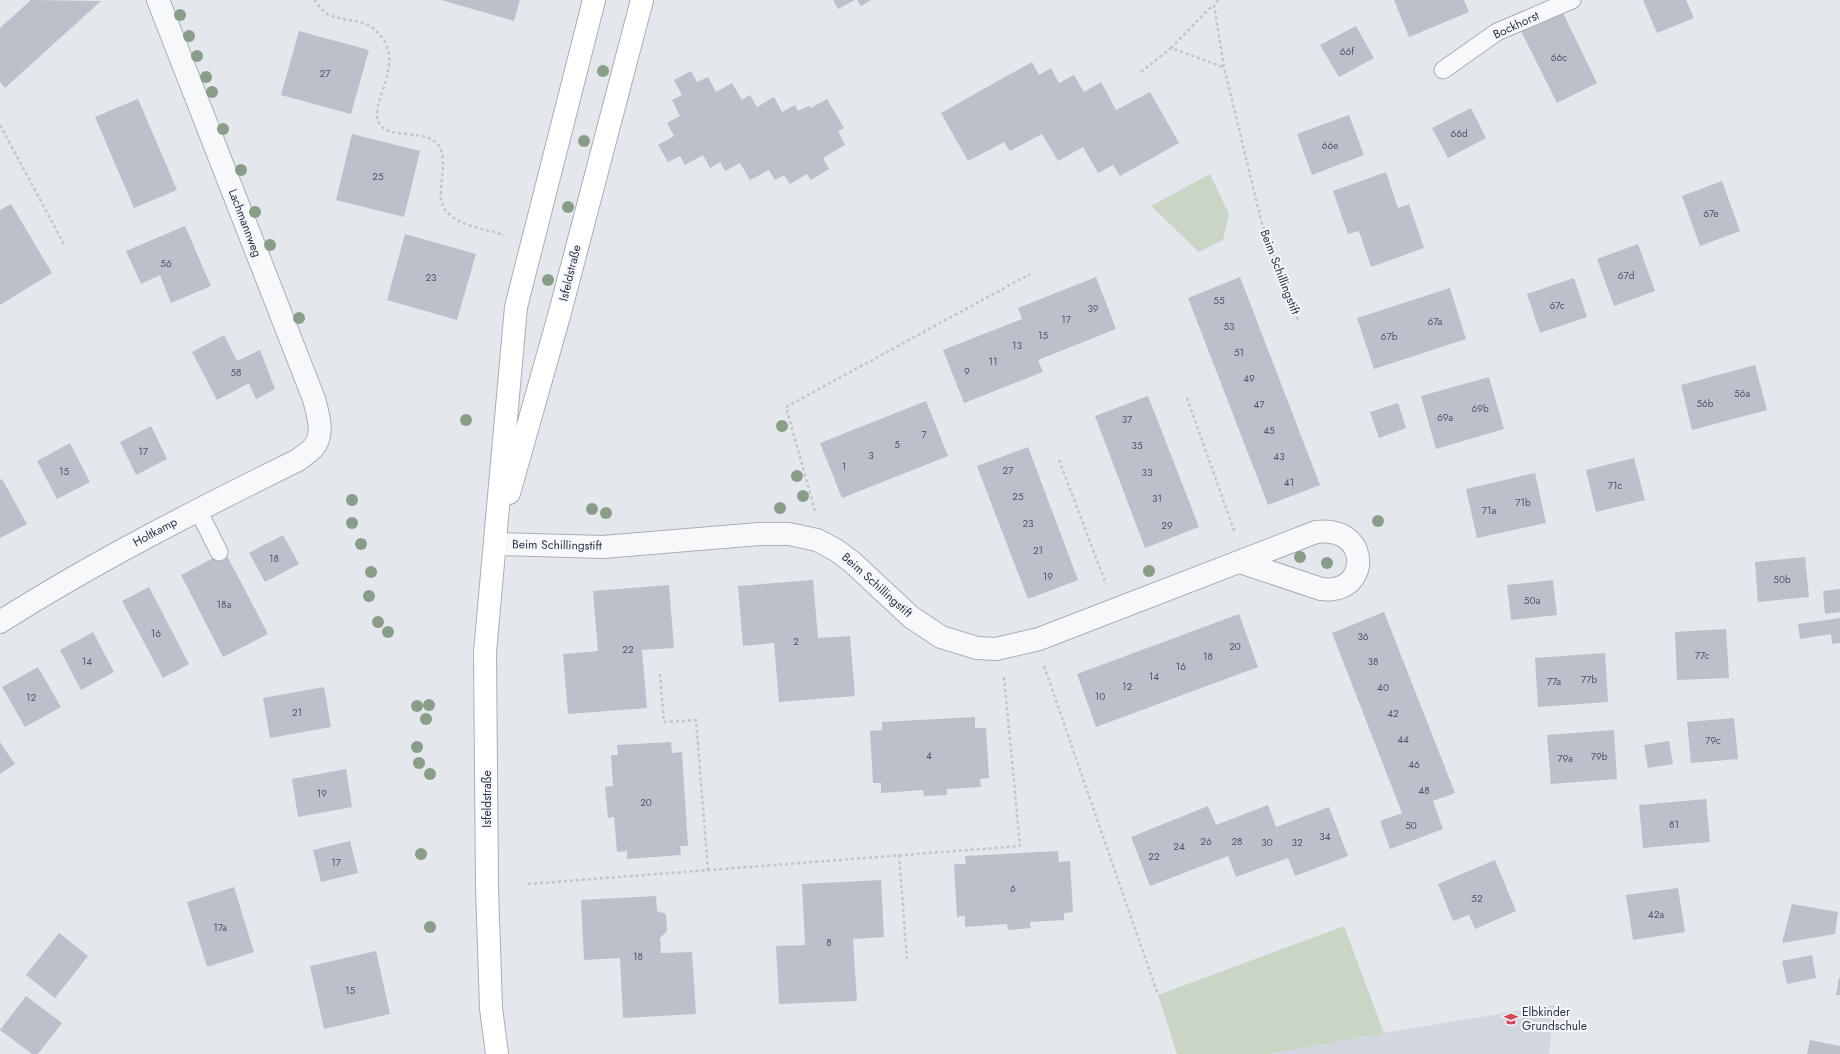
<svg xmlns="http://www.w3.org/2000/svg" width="1840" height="1054" viewBox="0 0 1840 1054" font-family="Jost,sans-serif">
	<rect width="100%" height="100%" fill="#e4e7ec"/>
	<path fill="#d2d6de" d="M1554,1005L1549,1054H1270L1384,1033Z"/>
	<path fill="#c9d6c5" d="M1210,174L1229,214L1223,240L1199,252L1151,206Z
		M1344,926L1384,1033L1270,1054H1177L1158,995Z"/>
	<path fill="#bbc0ca" d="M31,0L101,1L5,88L0,82V28Z
		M441,0H520L514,21Z
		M833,0H855L838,9Z
		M857,0H871L861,6Z
		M1394,0H1464L1469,12L1409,37Z
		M1643,0H1686L1694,18L1657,33Z
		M1562,11L1597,83L1557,103L1521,31Z
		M1356,26L1374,58L1339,77L1320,45Z
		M299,31L369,50L351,114L281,95Z
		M1032,62L1039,75L1051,68L1059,83L1074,75L1084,92L1101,82L1116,110L1150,92L1179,143L1120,176L1113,165L1098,173L1083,147L1058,161L1042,134L1010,151L1004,142L968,161L941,113Z
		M691,71L697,82L708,77L716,92L732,83L742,100L750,95L757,107L774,97L782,112L795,105L798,111L809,106L811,108L827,99L844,128L838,131L845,145L823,158L829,169L811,180L807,174L790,184L784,175L775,180L769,170L750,180L740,163L725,171L720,162L710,168L703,155L685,165L680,156L668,162L658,145L674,136L667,123L680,116L672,100L682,95L674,80Z
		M138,99L177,190L134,208L95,117Z
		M1471,108L1486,138L1448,158L1432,128Z
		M1349,115L1364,155L1312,175L1297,134Z
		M352,134L420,151L404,217L336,200Z
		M1386,172L1398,208L1409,204L1424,248L1371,267L1359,231L1348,234L1333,191Z
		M1722,181L1740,231L1700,246L1682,196Z
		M11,204L52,273L0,305V210Z
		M185,226L211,286L171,303L160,275L141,284L126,251Z
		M405,234L476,254L457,320L387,300Z
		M1638,244L1655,291L1614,306L1597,259Z
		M1096,277L1116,329L1038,360L1043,372L964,403L943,350L1022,319L1018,308Z
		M1240,277L1320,485L1268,505L1188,298Z
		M1574,278L1587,317L1540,333L1527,294Z
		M1450,288L1466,339L1374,369L1357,318Z
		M224,335L237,361L260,350L275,389L256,399L249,383L217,400L192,352Z
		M1755,365L1767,410L1692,430L1681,385Z
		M1489,377L1504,429L1436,449L1421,396Z
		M1148,396L1199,527L1145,548L1095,416Z
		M926,401L948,456L842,498L820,443Z
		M1398,403L1406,428L1379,438L1370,412Z
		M151,426L167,459L136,475L120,442Z
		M70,443L90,482L57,499L37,461Z
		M1028,447L1078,580L1028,599L977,466Z
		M1634,458L1645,500L1596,512L1586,470Z
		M1535,473L1546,523L1477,538L1466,489Z
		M2,479L27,524L0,538V480Z
		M283,535L299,564L265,582L249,553Z
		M225,552L268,634L223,657L181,575Z
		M1805,557L1809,597L1758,602L1755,562Z
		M813,580L818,638L850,636L855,696L779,702L774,643L743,646L738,586Z
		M1553,580L1557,615L1511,620L1507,585Z
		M669,585L674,648L642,650L647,708L568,714L563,654L598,651L593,591Z
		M149,587L189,664L163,678L122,601Z
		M1840,589V612L1825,614L1823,591Z
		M1384,612L1455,793L1433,801L1443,829L1390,849L1380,821L1402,813L1332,633Z
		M1239,614L1258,667L1096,727L1077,674Z
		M1840,618V643L1832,644L1831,634L1800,639L1798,624Z
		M1726,629L1729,678L1677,680L1675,632Z
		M93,632L114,672L81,690L60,650Z
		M1605,653L1608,702L1538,707L1535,658Z
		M38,667L61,707L25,727L2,687Z
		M324,687L331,727L270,738L263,698Z
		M975,717V728H986L989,778L980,779L981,787L947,789V795L924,796L923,790L881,793V783H873L870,731L882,730V722Z
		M1734,718L1738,759L1691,763L1687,722Z
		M1614,730L1617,779L1551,784L1547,735Z
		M1669,741L1673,764L1648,768L1644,745Z
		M0,742L15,764L0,774Z
		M671,742L672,753L682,752L688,846H680L681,855L627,859V851L617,852L614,817L608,818L605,787L613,786L611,755H618L617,745Z
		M346,769L352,807L298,817L292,779Z
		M1706,799L1710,842L1643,848L1639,805Z
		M1268,805L1276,827L1329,807L1348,856L1295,876L1288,858L1236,877L1228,856L1150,886L1131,837L1208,806L1216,825Z
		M350,841L358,873L321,882L313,850Z
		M1058,851L1059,862L1070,861L1073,912L1064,913V920L1030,922L1031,928L1008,930L1007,924L965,927V916L957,917L954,864H966L965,856Z
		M1495,860L1516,911L1475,929L1469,915L1453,921L1438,884Z
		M881,880L884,937L853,939L857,1001L779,1004L776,946L805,945L802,884Z
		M234,887L254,952L207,967L187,902Z
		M1678,888L1685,932L1633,940L1626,895Z
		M656,896L657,911L666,914L667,931L660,938L661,953L692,952L696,1014L623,1018L620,958L584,960L581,900Z
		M1792,904L1838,912L1835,934L1782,943Z
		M59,933L88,956L55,998L26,975Z
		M376,951L390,1014L324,1029L310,966Z
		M1812,955L1816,978L1787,984L1782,961Z
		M1839,978H1840V995H1836Z
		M26,996L62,1023L38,1054H32L0,1030Z
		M1810,1040L1840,1046V1054H1807Z"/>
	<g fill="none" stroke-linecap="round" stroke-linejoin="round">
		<defs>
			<path id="lane" d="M1443,70L1497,32L1572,0
				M198,510L219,552"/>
			<path id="street" d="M495,544L603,547L759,534H789L817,540L836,550L852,562L911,617L941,637L977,648L996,649L1039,639L1316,532C1366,525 1371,583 1334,589C1330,590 1325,589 1321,589L1240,562
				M0,622C96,561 197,510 298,460C303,456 309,452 313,448C325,434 318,415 314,399L158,0"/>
			<path id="secondary" d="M509,493L559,316L642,0
				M497,1054L491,1008L487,887L485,652L516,307L594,0"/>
		</defs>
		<use href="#lane" stroke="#a9aeb7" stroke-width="19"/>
		<use href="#street" stroke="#a9aeb7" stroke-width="24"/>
		<use href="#secondary" stroke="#a9aeb7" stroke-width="24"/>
		<path stroke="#c2c5cb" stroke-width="2.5" stroke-dasharray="3 3" stroke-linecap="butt" d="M314,0C319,6 324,14 332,16C351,23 368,17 383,39C403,68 368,105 379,123C389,141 426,127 439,146C443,152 443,162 443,169C442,179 440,190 441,200C446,225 483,228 504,235
			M1218,0L1214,5L1224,67L1262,224L1298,320
			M1171,48L1213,5
			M1141,72L1171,48L1223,67
			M0,125L65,246
			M1187,398L1235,533
			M1059,460L1106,584
			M815,511L786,407L1030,274
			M1044,666L1158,995
			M660,674L664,722L696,720L708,870
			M899,855L907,959
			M528,884L1020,846L1004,676"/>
		<use href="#lane" stroke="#f7f8fa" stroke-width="17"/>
		<use href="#street" stroke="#f7f8fa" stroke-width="22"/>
		<use href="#secondary" stroke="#fff" stroke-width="22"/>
	</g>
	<g fill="#899d89">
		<circle cx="180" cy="15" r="6"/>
		<circle cx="189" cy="36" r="6"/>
		<circle cx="197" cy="56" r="6"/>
		<circle cx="603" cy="71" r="6"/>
		<circle cx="206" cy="77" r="6"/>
		<circle cx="212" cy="92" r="6"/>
		<circle cx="223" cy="129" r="6"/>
		<circle cx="584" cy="141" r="6"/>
		<circle cx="241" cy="170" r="6"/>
		<circle cx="568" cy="207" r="6"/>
		<circle cx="255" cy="212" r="6"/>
		<circle cx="270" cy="245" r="6"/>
		<circle cx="548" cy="280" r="6"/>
		<circle cx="299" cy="318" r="6"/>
		<circle cx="466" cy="420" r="6"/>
		<circle cx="782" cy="426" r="6"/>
		<circle cx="797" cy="476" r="6"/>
		<circle cx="803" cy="496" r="6"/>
		<circle cx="352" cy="500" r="6"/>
		<circle cx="780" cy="508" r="6"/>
		<circle cx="592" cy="509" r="6"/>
		<circle cx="606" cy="513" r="6"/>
		<circle cx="1378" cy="521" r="6"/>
		<circle cx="352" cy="523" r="6"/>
		<circle cx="361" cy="544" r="6"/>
		<circle cx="1300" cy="557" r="6"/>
		<circle cx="1327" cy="563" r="6"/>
		<circle cx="1149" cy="571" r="6"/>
		<circle cx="371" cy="572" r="6"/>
		<circle cx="369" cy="596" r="6"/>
		<circle cx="378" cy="622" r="6"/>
		<circle cx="388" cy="632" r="6"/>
		<circle cx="429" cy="705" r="6"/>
		<circle cx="417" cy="706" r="6"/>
		<circle cx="426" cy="719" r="6"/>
		<circle cx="417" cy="747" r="6"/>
		<circle cx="419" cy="763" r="6"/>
		<circle cx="430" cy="774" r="6"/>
		<circle cx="421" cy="854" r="6"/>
		<circle cx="430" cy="927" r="6"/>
	</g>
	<defs>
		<symbol id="school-bare" viewBox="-9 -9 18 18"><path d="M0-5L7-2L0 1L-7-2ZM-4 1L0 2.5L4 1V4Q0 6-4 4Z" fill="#d1495b" stroke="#f4f6f9" stroke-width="2.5" paint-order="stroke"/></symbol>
	</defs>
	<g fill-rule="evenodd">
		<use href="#school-bare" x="1501" y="1009" width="20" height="20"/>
	</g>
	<g text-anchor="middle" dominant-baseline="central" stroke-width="4" stroke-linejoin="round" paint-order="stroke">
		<g font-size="10" fill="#4f5766">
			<text x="1347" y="51">66f</text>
			<text x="1559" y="57">66c</text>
			<text x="325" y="73">27</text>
			<text x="1459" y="133">66d</text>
			<text x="1330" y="145">66e</text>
			<text x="378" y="176">25</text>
			<text x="1711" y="213">67e</text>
			<text x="166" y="263">56</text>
			<text x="1626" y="275">67d</text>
			<text x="431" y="277">23</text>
			<text x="1219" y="300">55</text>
			<text x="1557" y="305">67c</text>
			<text x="1093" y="308">39</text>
			<text x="1066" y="319">17</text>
			<text x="1435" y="321">67a</text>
			<text x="1229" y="326">53</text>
			<text x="1043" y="335">15</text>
			<text x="1389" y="336">67b</text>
			<text x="1017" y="345">13</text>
			<text x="1239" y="352">51</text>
			<text x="993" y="361">11</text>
			<text x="967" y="371">9</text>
			<text x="236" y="372">58</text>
			<text x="1249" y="378">49</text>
			<text x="1742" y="393">56a</text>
			<text x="1705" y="403">56b</text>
			<text x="1259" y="404">47</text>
			<text x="1480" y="408">69b</text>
			<text x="1445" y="417">69a</text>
			<text x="1127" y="419">37</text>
			<text x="1269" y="430">45</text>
			<text x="924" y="434">7</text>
			<text x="897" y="444">5</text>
			<text x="1137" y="445">35</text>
			<text x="143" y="451">17</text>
			<text x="871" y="455">3</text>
			<text x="1279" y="456">43</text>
			<text x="844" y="466">1</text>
			<text x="1008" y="470">27</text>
			<text x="64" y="471">15</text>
			<text x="1147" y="472">33</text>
			<text x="1289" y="482">41</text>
			<text x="1615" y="485">71c</text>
			<text x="1018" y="496">25</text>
			<text x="1157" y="498">31</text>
			<text x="1523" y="502">71b</text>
			<text x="1489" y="510">71a</text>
			<text x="1028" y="523">23</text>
			<text x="1167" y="525">29</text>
			<text x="1038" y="550">21</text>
			<text x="274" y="558">18</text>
			<text x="1048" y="576">19</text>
			<text x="1782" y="579">50b</text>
			<text x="1532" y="600">50a</text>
			<text x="224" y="604">18a</text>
			<text x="156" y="633">16</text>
			<text x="1363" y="636">36</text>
			<text x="796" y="641">2</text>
			<text x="1235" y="646">20</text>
			<text x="628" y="649">22</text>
			<text x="1702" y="655">77c</text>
			<text x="1208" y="656">18</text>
			<text x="87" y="661">14</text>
			<text x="1373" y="661">38</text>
			<text x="1181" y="666">16</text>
			<text x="1154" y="676">14</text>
			<text x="1589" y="679">77b</text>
			<text x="1554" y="681">77a</text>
			<text x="1127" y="686">12</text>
			<text x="1383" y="687">40</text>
			<text x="1100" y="696">10</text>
			<text x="31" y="697">12</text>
			<text x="297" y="712">21</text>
			<text x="1393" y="713">42</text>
			<text x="1403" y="739">44</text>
			<text x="1713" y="740">79c</text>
			<text x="929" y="755">4</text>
			<text x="1599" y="756">79b</text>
			<text x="1565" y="758">79a</text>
			<text x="1414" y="764">46</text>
			<text x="1424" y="790">48</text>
			<text x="322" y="793">19</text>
			<text x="646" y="802">20</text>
			<text x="1674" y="824">81</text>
			<text x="1411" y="825">50</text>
			<text x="1325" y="836">34</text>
			<text x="1206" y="841">26</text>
			<text x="1237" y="841">28</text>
			<text x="1267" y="842">30</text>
			<text x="1297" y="842">32</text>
			<text x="1179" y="846">24</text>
			<text x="1154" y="856">22</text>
			<text x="336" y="862">17</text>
			<text x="1013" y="888">6</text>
			<text x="1477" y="898">52</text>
			<text x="1656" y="914">42a</text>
			<text x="220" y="927">17a</text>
			<text x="829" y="942">8</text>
			<text x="638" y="956">18</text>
			<text x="350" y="990">15</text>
		</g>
		<g font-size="12" fill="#2b3445" stroke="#f4f6f9">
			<text transform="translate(1516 25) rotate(-25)">Bockhorst</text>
			<text transform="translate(245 223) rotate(69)">Lachmannweg</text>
			<text transform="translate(1280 272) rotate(69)">Beim Schillingstift</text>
			<text transform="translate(570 273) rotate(-76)">Isfeldstraße</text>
			<text transform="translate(155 532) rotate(-28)">Holtkamp</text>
			<text transform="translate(557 545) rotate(1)">Beim Schillingstift</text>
			<text transform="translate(877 585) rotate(42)">Beim Schillingstift</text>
			<text transform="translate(487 799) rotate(-90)">Isfeldstraße</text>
		</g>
		<g font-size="12" fill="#2b3445" stroke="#f4f6f9" text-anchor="start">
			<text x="1522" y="1012">Elbkinder<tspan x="1522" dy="14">Grundschule</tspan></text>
		</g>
	</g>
</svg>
